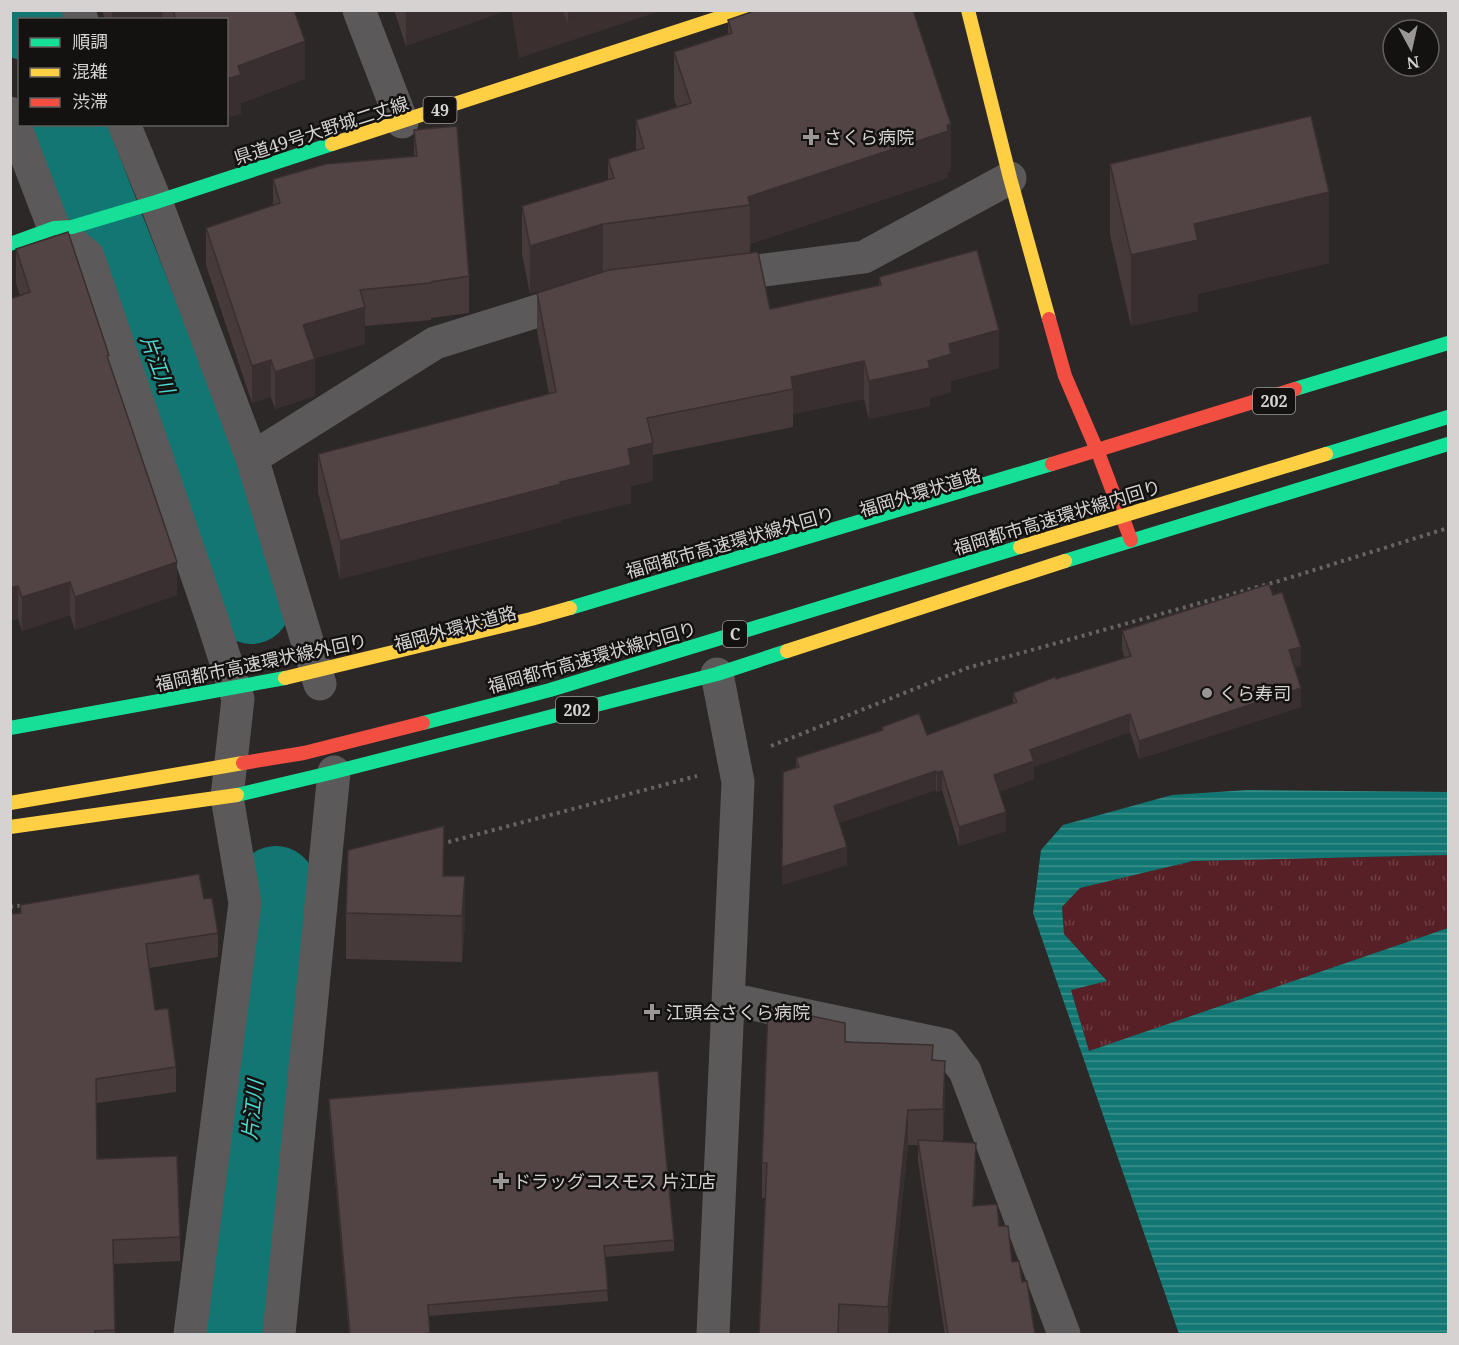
<svg xmlns="http://www.w3.org/2000/svg" width="1459" height="1345" viewBox="0 0 1459 1345" font-family="'Noto Serif','Noto Sans JP',serif">
	<defs>
		<pattern id="grass-tufts" width="24" height="20" patternUnits="userSpaceOnUse" patternTransform="scale(1.5)"><rect width="24" height="20" fill="#562026"/><path d="M3 7l-1-3M5 7V3M7 7l1-3M15 17l-1-3M17 17v-4M19 17l1-3" fill="none" stroke="#6e4045"/></pattern>
		<pattern id="water-rules" width="6" height="5" patternUnits="userSpaceOnUse" patternTransform="scale(1.5)"><rect width="6" height="5" fill="#127772"/><path d="M0 2.5h6" fill="none" stroke="#3f908c"/></pattern>
	</defs>
	<rect width="100%" height="100%" fill="#2c2828"/>
	<path fill="#3b2f30" d="M511,10L660,11L519,58Z"/>
	<path fill="url(#grass-tufts)" d="M1448,855V928L1089,1051L1071,990L1107,980L1064,934L1062,907L1080,888L1193,861Z"/>
	<path fill="url(#water-rules)" d="M1247,790L1448,792V855L1193,861L1080,888L1062,907L1064,934L1107,981L1071,990L1089,1051L1448,928V1334H1179L1033,913L1041,850L1063,825L1172,795Z"/>
	<g fill="none" stroke-linecap="round" stroke-linejoin="round">
		<path stroke="#127772" stroke-width="80" d="M21,10L25,20
			M64,124L251,604
			M227,1334L276,886"/>
		<path stroke="#676464" stroke-width="4" stroke-dasharray="3 4.5" stroke-linecap="butt" d="M771,746L967,668L1279,581L1448,528
			M441,844L697,776
			M10,907L25,905"/>
		<path stroke="#5b5959" stroke-width="33" d="M78,10L82,20
			M359,10L402,122
			M10,113L54,228L88,256L212,619L238,699L227,797L245,903L190,1334
			M124,124L156,202L252,458L320,684
			M719,276L864,257L1010,178
			M252,458L435,343L579,298
			M729,999L945,1045L965,1071L1064,1334
			M279,1334L334,772
			M713,1334L738,782L717,674"/>
		<path stroke="#16e098" stroke-width="14" d="M10,244L54,228L72,227L156,202L332,144
			M1065,561L1448,444
			M237,795L334,772L717,674L787,651"/>
		<path stroke="#ffcf43" stroke-width="14" d="M968,10L1010,178L1049,319
			M332,144L743,10
			M787,651L1065,561
			M10,827L237,795"/>
		<path stroke="#f24e42" stroke-width="14" d="M1049,319L1065,376L1099,455L1131,540"/>
		<path stroke="#16e098" stroke-width="14" d="M1295,389L1448,343
			M1326,454L1448,417
			M570,608L1052,464
			M423,723L550,690L1020,547
			M10,728L285,678"/>
		<path stroke="#ffcf43" stroke-width="14" d="M1020,547L1326,454
			M285,678L531,619L570,608
			M10,803L243,763"/>
		<path stroke="#f24e42" stroke-width="14" d="M1052,464L1295,389
			M243,763L304,753L423,723"/>
	</g>
	<path fill="#473a3a" d="M102,10H294L305,79L241,103V114L226,20H105Z
		M394,10H508L406,46Z
		M562,10H596L568,23Z
		M728,20L951,171L948,172V178L750,244V253L770,309L879,286V277L999,368L951,381V392L930,398V406L869,419L864,399L793,414V427L653,455V481L631,486V503L561,520V522L340,579L318,492V454L549,394L537,331V293L608,271H603L530,294L522,254V206L608,180V159L636,151V120L677,107L674,99V52L728,34Z
		M414,130L469,276V313L431,318V320L365,326V344L315,358V396L275,409L271,397L252,403L206,265V228L273,205V179L414,156Z
		M1110,164L1329,263L1198,294V311L1131,326L1110,235Z
		M16,249L109,363L177,595L75,630L70,615L22,631L18,619L10,621V299L20,296L16,283Z
		M1122,631L1301,666L1295,667L1301,707L1139,759L1130,732L1034,767V779L999,792L1006,831L959,846L942,790L937,792L936,790L839,823L847,865L782,885L796,768V758L882,730V727L927,735L1013,703V693L1125,658L1122,649Z
		M444,876L465,922L462,962L346,959V913Z
		M204,899L218,933V957L149,968L155,1010L176,1067V1092L97,1103V1159L180,1237V1261L113,1264L115,1335H10L20,905Z
		M845,1042L933,1060L945,1096L943,1141L976,1164L974,1206L999,1226L1012,1262L1022,1282L1035,1335H945L918,1161V1145H908L888,1335H759L765,1198H762V1163Z
		M329,1099L674,1240V1251L605,1257L608,1301L429,1316L430,1335H349L329,1111Z"/>
	<path fill="#392f30" d="M112,10H162V20H112Z
		M406,10H508L406,46Z
		M568,10H596L568,23Z
		M305,41V79L241,103V114L226,118V79L238,66Z
		M951,124V171L948,172V178L750,244V205L748,197Z
		M1329,192V263L1198,294V311L1131,326V255L1194,224Z
		M603,224V271L530,294V246Z
		M365,307V344L303,362V325Z
		M999,330V368L951,381V392L930,398V406L869,419V381L928,361L949,344Z
		M315,359V396L275,409V372Z
		M271,360V397L252,403V366Z
		M864,361V399L793,414V389L791,377Z
		M653,443V481L631,486V503L561,520V522L340,579V541L560,482L628,449Z
		M177,562V595L75,630V597Z
		M70,582V615L22,631V597Z
		M18,586V619L10,621V588Z
		M1301,647V666L1289,669V650Z
		M1301,688V707L1139,759V741Z
		M1130,714V732L1034,767V779L994,794V775L1030,750Z
		M936,771V790L834,825V806Z
		M942,771V790L937,792V773Z
		M1006,812V831L959,846V827Z
		M444,826V872L443,921V876Z
		M847,847V865L782,885V867Z
		M465,876V922L462,962V916Z
		M945,1061V1096L943,1144V1109Z
		M908,1110V1145L888,1335V1307Z
		M976,1143V1164L973,1227V1206Z
		M839,1304V1335H838Z"/>
	<path fill="#524344" stroke="#392f30" stroke-width="1.5" d="M173,10H294L305,41L238,66L241,75L226,79V20H176Z
		M757,10H913L951,124L947,125L948,131L748,197L750,205L603,224L530,246L522,206L614,178L608,159L644,148L636,120L691,103L674,52L732,33L728,20Z
		M1311,116L1329,192L1194,224L1198,240L1131,255L1110,164Z
		M457,126L469,276L431,282V283L360,290L365,307L303,325L315,359L275,372L271,360L252,366L206,228L280,203L273,179L326,164L417,156L414,130Z
		M68,232L109,355L107,356L177,562L75,597L70,582L22,597L18,586L10,588V299L30,292L16,249Z
		M977,250L999,330L949,344L951,354L928,361L930,368L869,381L864,361L791,377L793,389L647,418L653,443L628,449L631,465L560,482L561,484L340,541L318,454L556,392L537,293L609,270L758,252L770,309L881,285L879,277Z
		M1269,584L1273,595L1282,592L1301,647L1289,650L1301,688L1139,741L1130,714L1030,750L1034,761L994,775L1006,812L959,827L942,771L937,773L936,771L834,806L847,847L782,867L783,772L799,767L796,758L883,730L882,727L919,713L927,735L1017,702L1013,693L1055,677L1056,679L1131,656L1122,631Z
		M444,826L443,876H465L462,916L346,913L348,850Z
		M199,874L204,899L212,898L218,933L146,944L155,1010L168,1008L176,1067L96,1079L97,1159L177,1156L180,1237L113,1240L115,1330L95,1331V1335H10V914L21,913L20,905Z
		M768,1007L845,1023V1042L933,1045L932,1060L945,1061L943,1109L908,1110L888,1307L839,1304L838,1335H759L767,1163H762Z
		M658,1071L674,1240L604,1246L608,1290L428,1305L430,1333L412,1335H350L329,1099Z
		M918,1140L976,1143L973,1206L997,1204L999,1226H1008L1012,1262L1019,1261L1022,1282L1027,1281L1035,1335L948,1334Z"/>
	<g fill="#9a9696" stroke="#141111" stroke-width="2">
		<path d="M808 128h6v6h6v6h-6v6h-6v-6h-6v-6h6z"/>
		<circle cx="1207" cy="693" r="6"/>
		<path d="M649 1003h6v6h6v6h-6v6h-6v-6h-6v-6h6z"/>
		<path d="M498 1172h6v6h6v6h-6v6h-6v-6h-6v-6h6z"/>
	</g>
	<g text-anchor="middle" dominant-baseline="central" stroke-width="5" stroke-linejoin="round" paint-order="stroke">
		<g fill="#141111" stroke="#9c9898" stroke-width="1.5">
			<rect x="423.5" y="97" width="33" height="26" rx="4.5"/>
			<rect x="1253" y="388" width="42" height="26" rx="4.5"/>
			<rect x="723" y="621" width="24" height="26" rx="4.5"/>
			<rect x="556" y="697" width="42" height="26" rx="4.5"/>
		</g>
		<g font-size="16" font-weight="bold" fill="#d6d2d2">
			<text x="440" y="110">49</text>
			<text x="1274" y="401">202</text>
			<text x="735" y="634">C</text>
			<text x="577" y="710">202</text>
		</g>
		<g font-size="18" fill="#d6d2d2" stroke="#141111">
			<text transform="translate(321 130) rotate(-18)">県道49号大野城二丈線</text>
			<text transform="translate(920 492) rotate(-17)">福岡外環状道路</text>
			<text transform="translate(1057 517) rotate(-17)">福岡都市高速環状線内回り</text>
			<text transform="translate(730 542) rotate(-16)">福岡都市高速環状線外回り</text>
			<text transform="translate(455 628) rotate(-15)">福岡外環状道路</text>
			<text transform="translate(592 657) rotate(-16)">福岡都市高速環状線内回り</text>
			<text transform="translate(261 662) rotate(-12)">福岡都市高速環状線外回り</text>
		</g>
		<g font-size="18" fill="#d6d2d2" stroke="#141111" text-anchor="start">
			<text x="824" y="137">さくら病院</text>
			<text x="1219" y="693">くら寿司</text>
			<text x="666" y="1012">江頭会さくら病院</text>
			<text x="513" y="1181">ドラッグコスモス 片江店</text>
		</g>
		<g font-size="20" font-style="italic" fill="#4bd9d0" stroke="#141111">
			<text transform="translate(158 364) rotate(69)">片江川</text>
			<text transform="translate(252 1110) rotate(-84)">片江川</text>
		</g>
	</g>
	<rect width="1459" height="1345" fill="none" stroke="#d6d2d2" stroke-width="24"/>
	<rect x="18" y="18" width="210" height="108" fill="#141111" stroke="#625e5e" stroke-width="1.5"/>
	<rect x="30" y="38" width="30" height="9" fill="#16e098" stroke="#625e5e" stroke-width="1.5"/>
	<text x="72" y="48" font-size="18" fill="#d6d2d2">順調</text>
	<rect x="30" y="68" width="30" height="9" fill="#ffcf43" stroke="#625e5e" stroke-width="1.5"/>
	<text x="72" y="78" font-size="18" fill="#d6d2d2">混雑</text>
	<rect x="30" y="98" width="30" height="9" fill="#f24e42" stroke="#625e5e" stroke-width="1.5"/>
	<text x="72" y="108" font-size="18" fill="#d6d2d2">渋滞</text>
	<g transform="translate(1411 48) rotate(172)"><circle r="28" fill="#141111" stroke="#625e5e" stroke-width="1.5"/>
	<path d="M0-4.5L10 22L0 15L-10 22Z" fill="#9a9696"/>
	<text y="-9" font-size="16" font-weight="bold" text-anchor="middle" fill="#d6d2d2">N</text>
	</g>
</svg>
